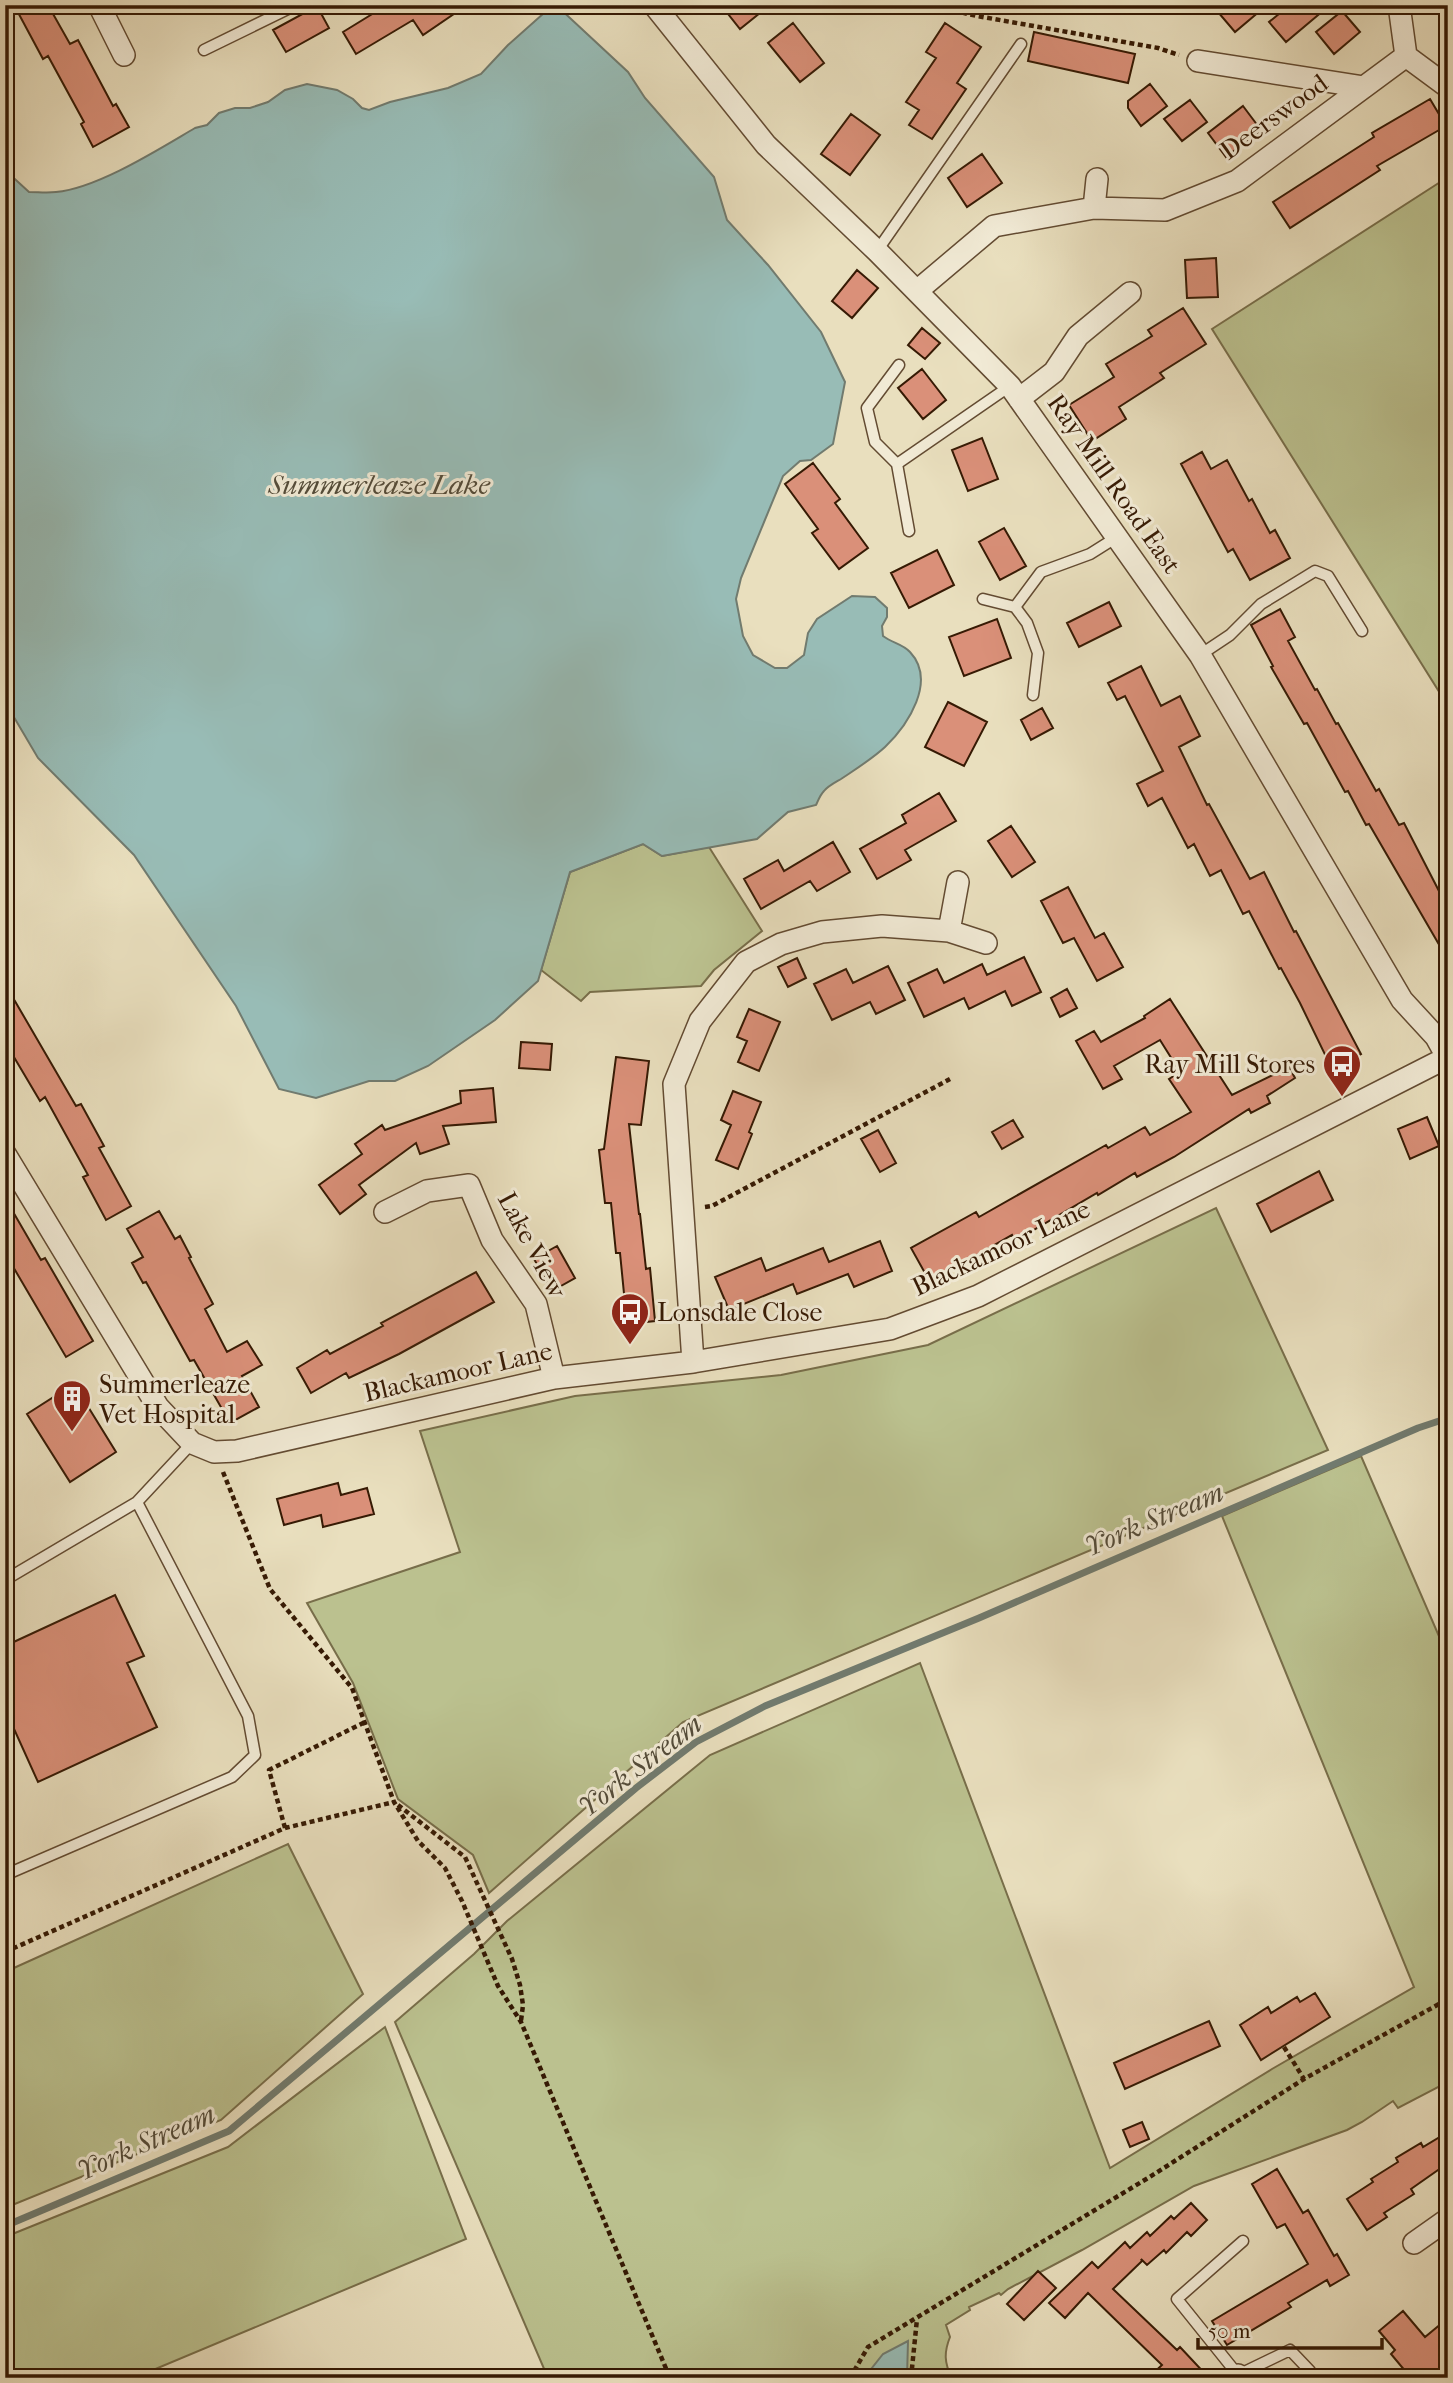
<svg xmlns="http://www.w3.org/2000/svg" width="1453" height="2383" viewBox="0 0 1453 2383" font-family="'IM FELL French Canon',serif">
	<rect width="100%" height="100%" fill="#e9dfbe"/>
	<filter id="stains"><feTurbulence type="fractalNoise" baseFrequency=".00286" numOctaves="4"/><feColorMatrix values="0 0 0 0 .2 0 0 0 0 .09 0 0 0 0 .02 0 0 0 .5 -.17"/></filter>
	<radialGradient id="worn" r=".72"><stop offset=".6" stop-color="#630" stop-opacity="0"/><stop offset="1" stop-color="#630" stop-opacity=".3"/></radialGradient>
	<path fill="#bbc18f" stroke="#786e4a" stroke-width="2" d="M1448,177V706L1212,329Z
		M643,844L662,856L709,847L762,931L714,970L701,986L590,992L581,1001L541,970L570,872Z
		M1216,1208L1328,1450L683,1722L489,1893L473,1855L398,1799L353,1683L307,1603L460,1552L420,1431L575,1396L781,1375L928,1345Z
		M1361,1456L1448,1657V2082L1398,2108L1393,2101L1362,2122L1347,2130L1194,2186L1082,2250L1008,2289L1001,2295L999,2293L969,2307L970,2310L946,2325L950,2337C944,2352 944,2363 952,2378H548L395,2022L474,1954L507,1921L710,1755L920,1663L1110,2168L1272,2069L1414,1987L1222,1516Z
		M288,1844L363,1994L221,2120L5,2208V1972Z
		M385,2027L466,2239L134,2378H5V2237L228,2147Z"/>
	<path fill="#98bcb6" stroke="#717b6f" stroke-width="2" d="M553,5H556L628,72L645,98L714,177L727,220L768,265L821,332L845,382L833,444L811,460L800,461L783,476L741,578L736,599L743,636L753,655L775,668H787L804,655L808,633L817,619L852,596L875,597L887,608V617L882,626L883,636C892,643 903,644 910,652C937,681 908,725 885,747C872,759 856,769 841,779C836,782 828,786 824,791C820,795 818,801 816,805L788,812L757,839L662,856L643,844L570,872L538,981L495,1020L428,1066L395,1081H369L316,1098L279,1089L236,1006L134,855L38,758L5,702V170L29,192C38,192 47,193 56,192C98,188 159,149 195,128L207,125L219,113L235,108H250L268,102L285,90L307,84L337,90L353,99L362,108L369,110L390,102L448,88L481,74L508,45Z
		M908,2341L907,2378H864L883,2354Z"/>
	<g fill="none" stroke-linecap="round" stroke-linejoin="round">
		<path stroke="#717b6f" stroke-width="7" d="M5,2226L229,2131L636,1788L696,1742L765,1706L979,1618L1418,1428L1448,1418"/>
	</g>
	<path fill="#da9079" stroke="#361a04" stroke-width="2" d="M14,5H48L70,44L78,40L113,106L116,104L129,127L93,147L81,124L84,122L48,56L43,59Z
		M387,5H467L423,35L413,20L356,54L343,32Z
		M721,5H770L740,29Z
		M1212,5H1267L1235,32Z
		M1290,5H1330L1286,42L1269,22Z
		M317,6L329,28L286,52L273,30Z
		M1342,11L1360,32L1334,54L1316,32Z
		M793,23L824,63L800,82L768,43Z
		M945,23L981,47L957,83L966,89L932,139L909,125L919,110L906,102L936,58L926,52Z
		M1034,32L1135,54L1128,83L1028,61Z
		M1150,84L1167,106L1141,126L1128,108V101Z
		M1430,99L1446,126L1377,166L1380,170L1290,228L1273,202L1374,137L1372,133Z
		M1190,100L1207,122L1182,141L1164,119Z
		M1243,106L1261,130L1226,157L1208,133Z
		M851,114L880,135L850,175L821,154Z
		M982,154L1002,183L967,207L948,178Z
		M1216,258L1218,297L1187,298L1185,260Z
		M857,270L878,288L852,318L832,301Z
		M1183,308L1206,344L1160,373L1164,378L1119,407L1126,419L1092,441L1069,405L1114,377L1106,364L1152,336L1148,330Z
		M922,328L940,343L925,359L908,345Z
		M922,369L946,400L923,419L898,388Z
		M982,438L998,479L968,491L952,450Z
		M1202,452L1211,469L1227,460L1249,501L1252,499L1270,533L1275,530L1290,558L1250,580L1233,549L1228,552L1181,464Z
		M813,463L840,499L835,503L868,548L839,569L812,533L818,529L785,484Z
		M1004,528L1026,566L1000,580L979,542Z
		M937,550L954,585L909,608L891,573Z
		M1109,602L1121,626L1079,647L1067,623Z
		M1280,609L1295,637L1288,641L1315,690L1317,689L1336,724L1338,723L1376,791L1379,789L1399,825L1404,823L1439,891L1448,886V960L1369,824L1366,825L1348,791L1345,792L1307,723L1304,724L1271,667L1273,666L1251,625Z
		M997,619L1011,658L964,676L949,637Z
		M1141,666L1161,706L1180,696L1200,736L1179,747L1207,805L1209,804L1250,879L1264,872L1294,932L1296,931L1361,1054L1332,1069L1300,1003L1281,968L1279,969L1249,911L1243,914L1221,870L1210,876L1194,844L1188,848L1162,798L1148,806L1137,784L1163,771L1125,696L1117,700L1108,683Z
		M948,702L987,722L964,766L925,747Z
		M1042,708L1053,728L1031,740L1021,720Z
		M939,793L956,821L905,850L911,860L877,879L860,849L906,823L902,815Z
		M1011,826L1035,862L1012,877L988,841Z
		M833,842L850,872L817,891L810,881L761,909L744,879L778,860L784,871Z
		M1068,887L1095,938L1104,933L1123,967L1097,981L1074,938L1063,943L1041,901Z
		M1024,957L1041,992L1012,1006L1005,991L969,1009L964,998L924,1017L908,983L937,969L944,983L982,964L987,975Z
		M797,958L806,978L788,987L778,967Z
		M888,966L905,1000L876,1014L870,1002L832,1020L814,984L846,969L853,983Z
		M5,984L76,1106L81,1104L104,1146L99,1148L131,1206L106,1220L83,1177L88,1175L45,1097L40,1101L5,1042Z
		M1067,989L1077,1008L1060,1017L1051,998Z
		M1170,999L1232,1095L1289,1067L1295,1078L1267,1096L1270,1103L1251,1113L1249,1109L1174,1157L1137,1177L1135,1173L1098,1195L1097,1193L1015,1241L1012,1235L930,1282L911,1248L976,1212L979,1217L1106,1145L1108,1148L1145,1127L1150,1135L1191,1112L1169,1079L1180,1072L1160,1040L1114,1066L1122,1079L1103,1089L1076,1041L1094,1031L1101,1042L1145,1018L1144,1016Z
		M749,1009L780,1022L759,1071L738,1062L747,1041L737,1037Z
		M521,1042L552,1044L550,1070L519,1068Z
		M616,1057L649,1061L641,1125L629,1124L639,1214H640L646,1269L650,1268L655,1321L627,1324L620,1253H616L611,1203H605L599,1150L604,1149Z
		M493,1088L496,1122L443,1126L449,1144L420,1154L416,1143L359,1185L366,1194L340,1214L319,1185L362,1154L355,1144L382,1125L385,1130L461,1103L460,1091Z
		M733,1091L761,1102L749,1132L752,1134L738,1169L716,1160L731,1125L721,1120Z
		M1427,1117L1439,1146L1410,1159L1398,1129Z
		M1013,1120L1023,1137L1002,1149L992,1132Z
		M878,1130L896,1163L880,1172L861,1139Z
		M1319,1171L1333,1200L1271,1232L1257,1204Z
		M5,1198L41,1260L45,1258L93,1341L66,1357L5,1253Z
		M159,1211L175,1239L180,1236L191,1257L189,1258L213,1304L205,1309L227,1352L247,1341L262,1365L242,1376L259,1407L230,1423L194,1360L190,1361L146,1282L143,1283L132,1263L143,1257L127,1229Z
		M880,1241L892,1271L854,1287L848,1274L797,1294L793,1284L729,1310L715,1277L761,1258L766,1271L823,1248L829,1262Z
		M557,1246L575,1278L552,1291L534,1259Z
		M476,1272L494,1302L399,1354L349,1378L346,1373L311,1393L297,1368L327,1350L330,1354L383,1326L381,1323Z
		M74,1384L116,1452L70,1482L27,1414Z
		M338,1483L341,1495L367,1488L374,1514L323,1527L321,1515L284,1525L277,1499Z
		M115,1595L144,1656L127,1663L157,1727L38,1782L5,1709V1646Z
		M1315,1993L1330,2017L1261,2060L1240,2025L1268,2007L1271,2013L1297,1997L1300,2002Z
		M1209,2021L1220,2046L1125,2089L1114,2063Z
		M1142,2122L1149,2139L1130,2147L1123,2130Z
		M1448,2132V2163L1411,2189L1414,2194L1384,2213L1387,2217L1367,2230L1347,2199L1373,2182L1371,2179L1398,2162L1396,2158L1421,2143L1423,2147Z
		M1277,2169L1303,2213L1308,2210L1334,2256L1337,2254L1349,2275L1330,2286L1327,2280L1288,2303L1291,2307L1227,2345L1212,2321L1308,2264L1285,2224L1277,2228L1252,2184Z
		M1191,2203L1207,2220L1191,2236L1187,2232L1166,2253L1164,2250L1147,2265L1141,2259L1142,2261L1113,2289L1177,2350L1180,2347L1209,2378H1148L1162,2365L1088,2293L1065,2318L1049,2303L1092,2262L1098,2268L1125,2242L1130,2248L1147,2232L1150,2236L1171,2216L1174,2219Z
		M1038,2271L1056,2288L1024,2320L1007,2304Z
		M1403,2311L1425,2337L1448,2318V2369L1437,2378H1411L1391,2354L1395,2350L1379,2331Z"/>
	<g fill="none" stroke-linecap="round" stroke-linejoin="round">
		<defs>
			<path id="lane" d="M204,50L296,5
				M877,251L1021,44
				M899,365L867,408L875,442L897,464L909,531
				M897,464L1010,386
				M983,599L1015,607L1027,623L1038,653L1033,695
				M1015,607L1041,572L1090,554L1117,537
				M1200,655L1230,635L1261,604L1315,571L1328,576L1362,631
				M5,1580L137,1502
				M5,1875L232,1777L255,1755L248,1716L137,1502L192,1443
				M1243,2241L1177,2299L1238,2375L1290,2350L1310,2371"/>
			<path id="street" d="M99,5L124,55
				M654,5L766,145L877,251L1010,386L1200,655L1402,1000L1436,1037L1447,1057
				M1406,56L1448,87
				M1198,61L1364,87
				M1094,208L1165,210L1237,181L1406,56L1399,5
				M917,291L994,226L1094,208L1097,179
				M1019,399L1054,372L1078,336L1130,293
				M949,931L986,943
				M5,1154L158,1407L192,1443L214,1452L237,1451L554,1378L693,1362L890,1329L978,1296L1448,1057
				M385,1212L427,1191L469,1185L492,1240L536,1304L554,1378
				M693,1362L674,1084L700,1021L746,962L781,944L822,932L882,926L949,931L958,882
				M1414,2243L1448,2219
				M1236,2378L1238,2375"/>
		</defs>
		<use href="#lane" stroke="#634b32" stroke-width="13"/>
		<use href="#street" stroke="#634b32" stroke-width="24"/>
		<path stroke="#361a04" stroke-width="4.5" stroke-dasharray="5 3.5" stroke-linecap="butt" d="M929,5L977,16L1158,48L1179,55
			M705,1207L712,1206L950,1079
			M223,1472L270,1589L352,1688L394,1802L418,1841L445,1868L462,1901L498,1986L521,2022L670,2378
			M398,1805L465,1857L512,1959L520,1985L523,2005L521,2021
			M285,1828L269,1770L365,1722
			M5,1952L285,1828L394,1802
			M1284,2047L1304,2079
			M850,2378L868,2347L1148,2178L1304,2079L1448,1999
			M911,2378L917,2319"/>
		<use href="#lane" stroke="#f1ead5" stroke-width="10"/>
		<use href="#street" stroke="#f1ead5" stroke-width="21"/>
	</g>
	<defs>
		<symbol id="bus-pin" viewBox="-11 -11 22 30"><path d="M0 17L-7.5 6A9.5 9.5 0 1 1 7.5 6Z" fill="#8f2418" stroke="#f1ead5"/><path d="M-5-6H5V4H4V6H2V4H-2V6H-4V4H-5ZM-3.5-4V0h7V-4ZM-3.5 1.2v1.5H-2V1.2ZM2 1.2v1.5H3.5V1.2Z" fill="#fff"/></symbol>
		<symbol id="building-pin" viewBox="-11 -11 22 30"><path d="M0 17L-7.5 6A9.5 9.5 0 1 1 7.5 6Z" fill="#8f2418" stroke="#f1ead5"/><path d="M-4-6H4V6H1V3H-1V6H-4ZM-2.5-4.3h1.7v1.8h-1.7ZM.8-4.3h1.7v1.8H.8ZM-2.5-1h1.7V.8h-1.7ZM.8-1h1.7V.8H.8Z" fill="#fff"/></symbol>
	</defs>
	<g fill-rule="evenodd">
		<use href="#bus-pin" x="1320" y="1042" width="44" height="60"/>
		<use href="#bus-pin" x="608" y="1290" width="44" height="60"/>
		<use href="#building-pin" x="50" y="1377" width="44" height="60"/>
	</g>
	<g text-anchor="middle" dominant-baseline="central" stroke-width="6" stroke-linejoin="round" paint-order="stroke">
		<g font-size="26" fill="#361a04" stroke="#f1ead5">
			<text transform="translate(1274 117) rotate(-36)">Deerswood</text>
			<text transform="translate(1114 484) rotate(55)">Ray Mill Road East</text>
			<text transform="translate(532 1245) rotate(62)">Lake View</text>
			<text transform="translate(1001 1248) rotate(-25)">Blackamoor Lane</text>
			<text transform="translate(458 1372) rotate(-13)">Blackamoor Lane</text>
		</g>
		<g font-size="26" fill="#361a04" stroke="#f1ead5" text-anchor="start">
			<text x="1315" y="1064" text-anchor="end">Ray Mill Stores</text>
			<text x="657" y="1312">Lonsdale Close</text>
			<text x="99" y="1384">Summerleaze<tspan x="99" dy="30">Vet Hospital</tspan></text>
		</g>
		<g font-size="28" font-style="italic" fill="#534b39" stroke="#f1ead5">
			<text x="379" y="484">Summerleaze Lake</text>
			<text transform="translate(1154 1519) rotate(-23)">York Stream</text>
			<text transform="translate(640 1765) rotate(-38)">York Stream</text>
			<text transform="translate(146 2142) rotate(-24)">York Stream</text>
		</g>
	</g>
	<rect width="1453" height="2383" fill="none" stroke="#e9dfbe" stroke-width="28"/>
	<rect x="7" y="7" width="1439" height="2369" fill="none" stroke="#361a04" stroke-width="3.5"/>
	<rect x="14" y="14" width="1425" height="2355" fill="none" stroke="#361a04" stroke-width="2"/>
	<path d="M1198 2338v10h184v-10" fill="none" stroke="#361a04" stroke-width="3.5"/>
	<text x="1208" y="2338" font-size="21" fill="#361a04" stroke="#f1ead5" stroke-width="5" paint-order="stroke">50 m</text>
	<rect width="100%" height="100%" filter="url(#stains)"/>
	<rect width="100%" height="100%" fill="url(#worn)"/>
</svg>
